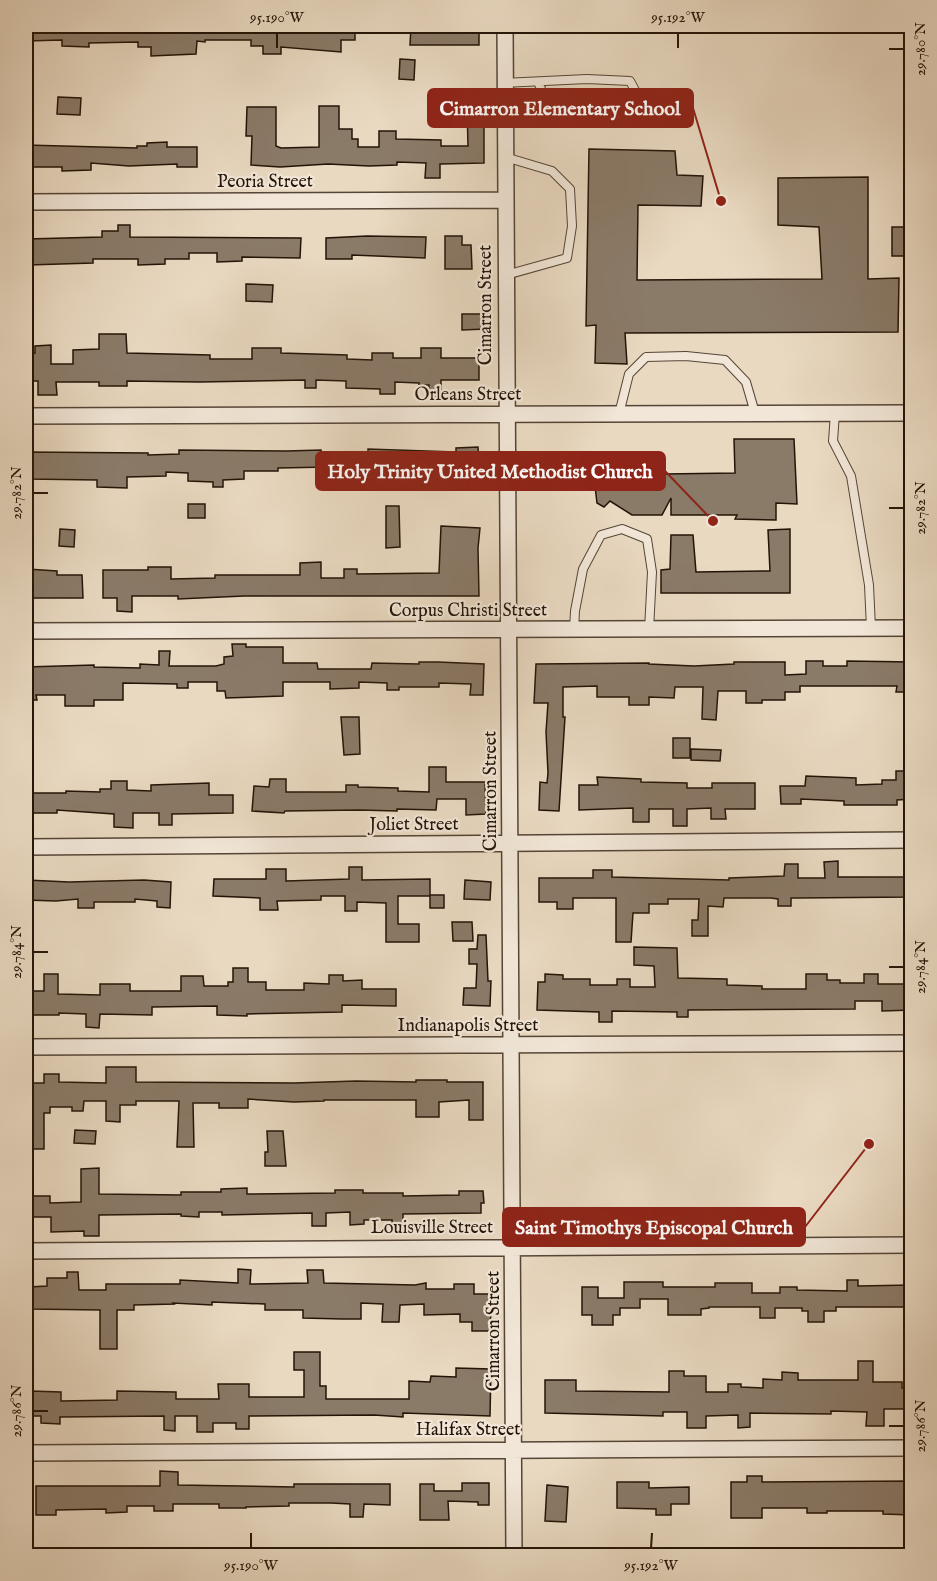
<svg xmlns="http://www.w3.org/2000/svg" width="937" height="1581" viewBox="0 0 937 1581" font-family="'IM FELL English',serif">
	<rect width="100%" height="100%" fill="#e9d9c1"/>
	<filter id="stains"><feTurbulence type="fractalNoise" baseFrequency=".00333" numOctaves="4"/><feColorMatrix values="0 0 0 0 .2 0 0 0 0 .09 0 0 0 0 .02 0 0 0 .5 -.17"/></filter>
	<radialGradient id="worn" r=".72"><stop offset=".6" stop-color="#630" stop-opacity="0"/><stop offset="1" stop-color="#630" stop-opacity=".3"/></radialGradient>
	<path fill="#8a7a68" stroke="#241407" stroke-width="1.5" d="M26,26H76V30L101,31V26H153V30H175V26H264V30H292V26H355V40H341V52L281,47V54H263V46H251V40H205V42L197,41L196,54L151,56V47H138V42L89,43V47L62,46V40L26,41Z
		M411,26H465V28H479V45H410Z
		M400,59L415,60L414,80L399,79Z
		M58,97L81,98L80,115L57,114Z
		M319,106H339V129H352V139H358V147H379V131H396V139L441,140V146H468L467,106H484V163L440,164V178H425L426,163L397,162V165L369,166L328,164L280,167L251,165L252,136H246L247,107H276V146L281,148L319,147Z
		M167,142V147H197V167H177V164L129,166L91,163V170L62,171V167H26V145L137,148V146H147V143Z
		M589,149L675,151L677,175L703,176L701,206L638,205L637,280L822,279L819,227L778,225V178L868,177V279L899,278L898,332L625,333L627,364L595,363L596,325L586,326Z
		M118,225H130V237L301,238L300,258L242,257V261L217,262V253H189V259H165V264L138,265V259H93V263L28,265L27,239L102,237V231H118Z
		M892,227H912V256H892Z
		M367,236L426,237L425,258L352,255V259H326V238Z
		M445,236H462V245H471L472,269H445Z
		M246,284L273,285L272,302L246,301Z
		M462,314H485L486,329L462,330Z
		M99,334H126L127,353L210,355V359H252V348H281V353L347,355V359L372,360V353H393V358H421V348H441V358H479V380H441V396H429V385H419V383L395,382V394H380V389L346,388V381L316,380V388H305V380L199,382L127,381V386H99V382H56L57,395H38V381H26V354L35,353V346L51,345V364H73V350L99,349Z
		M734,439H794L797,504L776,503V520L735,519L737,515H671V498L662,515H632L610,501L604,507L597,503L595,486L604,481L608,487L655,457L664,474L735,473Z
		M478,447L479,461H487V479H456V473L396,470L356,471V490H336V471H329V467L278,468V471H244V479L223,480V487H213V482L188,481V473L166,472V476L127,477V488L97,487V480L27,479V452L148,453V455L179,454V450L287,451L321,450V452H368V449L456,452V448Z
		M188,504H205V518H188Z
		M386,506H399L400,547L386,548Z
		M441,526L480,528L478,548L479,596H244L178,599V596H132V612L117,611V598H103V570H148V567H171V579L215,578V575H300V563L321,562V578H344V569H357V574L439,573Z
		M60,529L75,530L74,547L59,546Z
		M790,529V593H661V570L670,569L671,535H693L696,572L770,571L768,530Z
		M27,569L57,571V575H82L83,598H26Z
		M232,644H246V647H283V663H317L318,669H371L372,663L419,664V662H438L484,664L483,695H470L471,684L439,683V687H399V690H387V683L359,682V688L330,689V682H283V696L226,698L225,691H217V682H188V688H177V684L123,683V700H94V706H65V695H36L37,700H26V667L94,665V667L140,668V664L159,665V651H170L169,666H216L224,664V657L233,656Z
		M806,661H823V666H847V661L912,662V684L908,683V692H896L897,686H800V692H785V700H762V703H746V691H718L716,720L702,719L703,687H675L674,698L649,697V705H629V697H597V686L563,687V717H565L559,811L539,810L540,782L547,783L548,773L546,732L548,703H534L536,664L649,663V664L694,666L734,664V662H785V675L806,674Z
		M341,717H359L360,754L344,755Z
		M673,738H690V758H673Z
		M691,749L721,750L720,761L691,760Z
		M429,767H446V782H485L486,814L466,815V799H437L436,810L397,809V811L359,810L285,811L284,813L252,811L254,786L269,787L270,779H286V792H346V785H358V787L398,788V791L429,792Z
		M896,771H912V799L897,800V805H844V801L801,799V804H781L780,786H805L806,776L856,778V785L882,784V780H896Z
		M597,777L641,779V782L687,783V788H712V783H755V809H725L726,819H711V808L687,809V826H673V809H649V822H633V808L579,810V785H598Z
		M111,781H127V790L151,791V785L209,783V795H233V813L172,814V825H159V813H133V828L114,827V814L57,810V813H26V793H66V791L100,792V789H111Z
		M838,861V877H912V897L798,898H791V906H778V899L771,898H724L723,907L708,906V936H692V920H698L699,899H668V904H649V913H633L631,942H616V898H573V909H557V902H539V878H593V870H612V877L729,880V878L784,876L785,864H798V878H825L824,862Z
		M349,867H362V880L430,879V896H398V924H419V942H386V903L357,902V911H345V896H321V900L277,901L278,910H260V898L213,896L214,879H266V869H286V881L349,879Z
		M26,880L69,882L144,880L171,882L170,908L157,907V901L135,899V902H94V908H78V899L56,901L26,900Z
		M465,880L491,882L490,900L464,899Z
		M430,895H444V908H430Z
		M452,922H472L473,941H453Z
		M478,935H486L488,981H491L490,1006L463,1005L464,988H476L477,964H469V949H477Z
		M634,947L677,948L678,978L727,979V985L762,986V989H806V974H827V980H840V983H864V974H878V984H912V1010L882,1011V1001H855V1009L688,1010V1017H677V1012L612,1011V1022H599V1012L537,1010L538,982H545V974L563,975V979H590V985H617V979H630V987H655L654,966L634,965Z
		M233,968H248V982H266V990H304V983L329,984V975H343V981L362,980V989H396V1006L342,1005V1012L247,1014V1016L217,1015V1006L152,1007V1015L100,1014L99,1028L86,1027V1014L59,1013V1015H28V991H44V974H58V994L100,995V984H130V991H181V976H203L204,986H228V982H233Z
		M106,1067H136V1082L294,1083L356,1081L416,1082V1080H447V1082H483V1120H469V1100L439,1102V1117H416V1100H324V1101L294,1102L248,1099V1108H219V1103H193L194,1147H177L179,1101H136V1105H120V1122L106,1121V1101H84L83,1111H72V1107H50V1113H44V1149H29L28,1083H44V1074H59V1082L106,1083Z
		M75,1130L96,1131L95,1144L74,1143Z
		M267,1131H283L286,1166H265V1152H268Z
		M99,1168V1194L181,1195V1192H221V1189L247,1188V1194L335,1193V1190H363V1193H403V1196L459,1195V1191H483L484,1203H481V1213L403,1214V1228H392V1220H364V1224L350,1225V1212L326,1213V1226H312V1213L222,1215V1212H199V1217L181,1216V1214L99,1215V1236H84V1231L51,1232V1217H29V1196H50V1203L81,1202V1169Z
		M238,1269L251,1270L250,1284L308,1283L307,1270H323L324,1283L415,1285L426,1283V1289H454V1284H474V1294H490L491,1331H472V1322H460V1314L424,1315V1304L400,1305L399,1322H382L383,1304L361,1303V1319H342L303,1318V1310H265V1304L212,1302V1305L173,1303L174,1304L134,1305V1310H117V1349H100V1310L29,1309V1287L47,1286V1278H67V1272H78L79,1290H106V1284H180V1280L238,1283Z
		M847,1280H858V1286L912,1285V1307H836V1311H824V1322H808V1311H802V1308H775V1318H760V1307H709V1308L701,1309V1315H668V1299H640V1308H620V1315H613V1325H592V1315H582V1287H598V1298H624V1282H663V1287H715V1283H752V1293H780V1287H797V1290L847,1291Z
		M294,1352H320V1386H326V1399H409V1381L430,1382L431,1376L456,1377V1368L491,1369L490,1416L403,1413V1417L374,1415L249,1416V1429H236V1423H213V1432H197V1416H175V1431L164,1430V1416L60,1417V1424L41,1423V1416H30V1391L61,1392V1401L117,1400V1391L176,1392V1399H219L218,1384H249V1397H304V1370H294Z
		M858,1361H873V1382H902V1388H912V1409H884V1426H866L867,1412L831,1411V1414L750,1413V1427L738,1428V1415L706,1416V1428H687V1412H663V1416L545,1413V1380H576V1391L669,1392V1371H684V1376H706V1392H728V1384H741V1387L763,1388V1379L782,1380V1372L798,1373V1380H858Z
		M160,1471L178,1472V1485L294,1487V1484H390V1505L364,1504L363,1517H350V1504L331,1503H289V1506L246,1507V1508H219V1504H173V1511H154V1506H127V1512L106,1513V1509L56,1510V1515H36V1486H160Z
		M747,1476H762V1482L912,1481V1515L883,1514V1511H827V1513H807V1508H762V1518H731V1482H747Z
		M617,1482H649V1488L689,1487V1504H671V1515H656V1509L617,1508Z
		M462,1483H489V1505H478V1502L448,1501L449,1520H420V1484H434V1491H462Z
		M547,1485L568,1487L566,1522L545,1521Z"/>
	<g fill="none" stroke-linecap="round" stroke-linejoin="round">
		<defs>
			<path id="lane" d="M505,83L587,79L630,81L638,96L636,111L621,122L569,121L551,112L538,82
				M505,157L552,171L570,189L572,226L567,258L506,275
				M835,413L833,441L851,476L869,585L871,628
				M619,414L629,374L646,357L686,356L725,360L746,382L755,413
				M574,630L575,611L583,569L601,535L622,529L647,539L652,572L649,630"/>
			<path id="street" d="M505,26L514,1556
				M26,202L505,200
				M26,416L912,413
				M26,631L912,628
				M26,847L912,840
				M26,1047L912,1043
				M26,1251L912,1245
				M26,1453L912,1448"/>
		</defs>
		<use href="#lane" stroke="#554536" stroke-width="10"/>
		<use href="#street" stroke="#554536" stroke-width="18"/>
		<use href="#lane" stroke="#f1e6d7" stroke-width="8"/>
		<use href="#street" stroke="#f1e6d7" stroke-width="15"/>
	</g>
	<path fill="none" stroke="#241407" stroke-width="2" d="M277,48V33M678,48V33M889,49H904M33,493H48M889,508H904M33,952H48M889,967H904M33,1411H48M889,1426H904M251,1548V1533M651,1548L652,1533"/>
	<g text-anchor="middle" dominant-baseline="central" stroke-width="4.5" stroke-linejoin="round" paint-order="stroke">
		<g font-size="18" fill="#241407" stroke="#f1e6d7">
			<text x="265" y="182">Peoria Street</text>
			<text transform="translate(486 305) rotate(-90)">Cimarron Street</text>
			<text x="468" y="395">Orleans Street</text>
			<text x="468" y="611">Corpus Christi Street</text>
			<text transform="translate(491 791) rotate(-90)">Cimarron Street</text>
			<text x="414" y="825">Joliet Street</text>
			<text x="468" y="1026">Indianapolis Street</text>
			<text x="432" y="1228">Louisville Street</text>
			<text transform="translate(494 1331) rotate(-90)">Cimarron Street</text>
			<text x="468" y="1430">Halifax Street</text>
		</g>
	</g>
	<path fill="none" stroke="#8f2418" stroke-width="2" d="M721 201L693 108M713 521L665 471M869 1144L805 1227"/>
	<g fill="#8f2418" stroke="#f1e6d7" stroke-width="2">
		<circle cx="721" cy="201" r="6"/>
		<circle cx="713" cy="521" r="6"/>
		<circle cx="869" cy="1144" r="6"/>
	</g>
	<g fill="#8f2418" stroke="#8f2418" stroke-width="2">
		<rect x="428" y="89" width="265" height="38" rx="6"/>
		<rect x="316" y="452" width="349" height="38" rx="6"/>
		<rect x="503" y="1208" width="302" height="38" rx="6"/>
	</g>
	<g font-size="20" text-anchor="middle" font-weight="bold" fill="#fff">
		<text x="560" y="115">Cimarron Elementary School</text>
		<text x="490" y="478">Holy Trinity United Methodist Church</text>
		<text x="654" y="1234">Saint Timothys Episcopal Church</text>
	</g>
	<rect width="937" height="1581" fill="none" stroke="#e9d9c1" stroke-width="66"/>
	<rect x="33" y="33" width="871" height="1515" fill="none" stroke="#241407" stroke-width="2"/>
	<g font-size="15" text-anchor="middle" fill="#241407">
		<text x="277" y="22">95.190°W</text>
		<text x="678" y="22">95.192°W</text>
		<text transform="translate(920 49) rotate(-90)" y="5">29.780°N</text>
		<text transform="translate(16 493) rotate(-90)" y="5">29.782°N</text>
		<text transform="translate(920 508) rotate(-90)" y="5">29.782°N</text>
		<text transform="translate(16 952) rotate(-90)" y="5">29.784°N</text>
		<text transform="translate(920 967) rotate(-90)" y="5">29.784°N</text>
		<text transform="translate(16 1411) rotate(-90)" y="5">29.786°N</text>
		<text transform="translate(920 1426) rotate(-90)" y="5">29.786°N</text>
		<text x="251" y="1570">95.190°W</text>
		<text x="651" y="1570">95.192°W</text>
	</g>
	<rect width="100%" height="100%" filter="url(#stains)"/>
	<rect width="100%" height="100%" fill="url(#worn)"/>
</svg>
